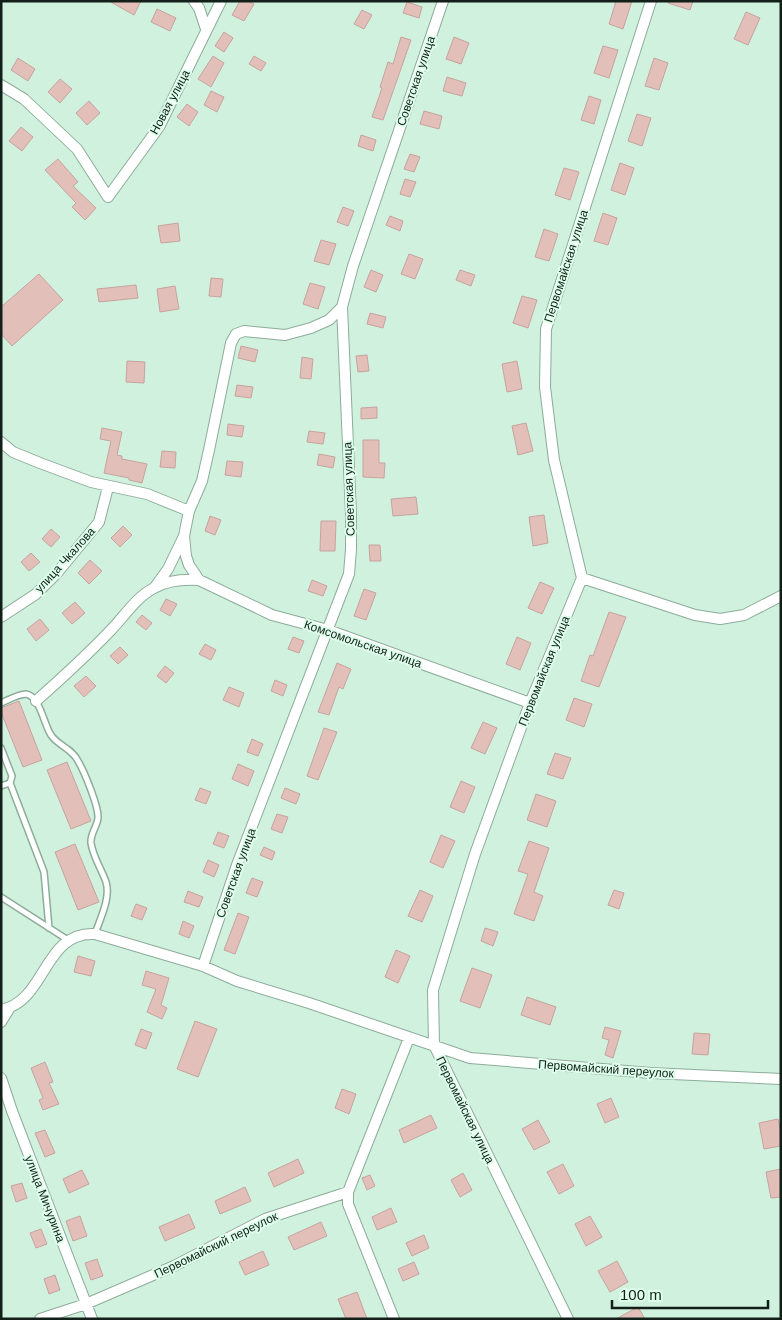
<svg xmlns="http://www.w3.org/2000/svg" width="782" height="1320" viewBox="0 0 782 1320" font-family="Helvetica,sans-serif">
	<rect width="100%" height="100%" fill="#d0f1de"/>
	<path fill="#e3bfba" stroke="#c7a39e" d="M109,1H141L134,15Z
		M240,1H248L254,4L244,21L232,15Z
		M616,1H632L623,29L609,24Z
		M668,1H693L690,10L668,3Z
		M407,2L422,7L419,18L403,13Z
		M157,9L176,18L170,31L151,22Z
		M362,10L372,15L364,29L354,24Z
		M746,12L760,18L748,45L734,39Z
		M224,32L233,38L224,52L215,46Z
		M401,37L411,40L383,120L372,117L382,88L380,87L388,62L393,64Z
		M454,37L469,43L461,64L446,59Z
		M603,46L618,50L609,78L594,73Z
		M213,56L224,63L211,87L198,79Z
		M254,56L266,63L261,71L249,64Z
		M18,58L35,69L28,81L11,70Z
		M654,58L668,63L659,90L645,86Z
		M447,77L466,83L462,96L443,91Z
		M60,79L72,89L60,103L48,92Z
		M211,91L224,97L217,112L204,105Z
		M589,96L601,100L594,124L581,120Z
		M89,101L100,113L87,125L76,113Z
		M187,104L198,112L189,126L177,117Z
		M424,111L442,116L439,129L420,124Z
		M637,114L651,118L642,146L628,141Z
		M21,127L33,137L22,151L9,141Z
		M361,135L376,140L373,151L358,146Z
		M410,154L420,157L414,172L404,169Z
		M58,159L78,182L73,186L96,208L85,220L72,207L76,203L45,170Z
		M620,163L634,168L625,195L611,190Z
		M564,168L579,172L570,200L555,195Z
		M405,179L416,182L410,197L400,194Z
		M343,207L354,211L348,226L337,222Z
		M603,213L617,218L608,245L594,241Z
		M390,216L403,221L400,231L386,225Z
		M178,223L180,241L161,243L158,226Z
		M544,229L558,234L549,261L535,257Z
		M321,240L336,244L329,265L314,261Z
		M409,254L423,259L415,279L401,274Z
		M371,270L383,275L376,292L364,287Z
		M460,270L475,275L471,286L456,280Z
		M39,274L63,300L12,346L1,334V307Z
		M211,278L223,279L221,297L209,296Z
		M310,283L325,287L318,309L303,304Z
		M136,285L138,298L99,302L97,289Z
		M175,286L179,309L160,312L157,289Z
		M522,296L537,300L528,328L513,323Z
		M370,313L386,317L383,328L367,324Z
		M241,346L258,350L255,362L238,358Z
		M367,355L369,371L358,372L356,356Z
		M302,357L313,359L311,379L300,378Z
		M127,361L145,362L144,383L126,382Z
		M517,361L522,389L507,392L502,364Z
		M237,385L253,387L251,398L235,396Z
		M377,407V418L361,419V408Z
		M526,423L533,451L518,455L512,426Z
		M228,424L244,426L242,437L227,435Z
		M102,428L122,432L117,455L122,456V459L147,464L142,483L129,480V478L104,473L111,441L100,439Z
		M309,431L325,433L323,444L307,442Z
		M363,440H379V463H385L384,478L363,477Z
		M162,451L176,452L175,468L160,467Z
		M319,454L335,457L333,468L317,465Z
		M227,461L243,462L241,477L225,475Z
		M416,497L418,514L393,516L391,499Z
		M544,515L548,543L533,546L529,517Z
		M210,516L221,520L215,535L205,531Z
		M321,521H336L335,551H320Z
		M123,526L132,535L120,547L111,538Z
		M51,529L60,537L51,547L42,539Z
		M369,545H380L381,561H370Z
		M31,553L40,562L29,571L21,562Z
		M90,560L102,571L89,584L78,573Z
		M312,580L327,586L323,596L308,591Z
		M540,582L554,588L542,614L528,608Z
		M364,589L376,593L366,620L354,616Z
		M166,599L177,604L170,616L160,610Z
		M75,602L85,613L72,624L62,613Z
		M609,612L626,617L599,687L581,681L590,655L593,656Z
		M142,615L152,623L146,630L136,622Z
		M40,619L49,630L36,641L27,629Z
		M293,637L304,641L299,653L288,649Z
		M517,637L531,643L520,670L506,664Z
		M205,644L216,650L211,660L199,654Z
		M120,647L128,655L118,664L110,656Z
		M337,663L351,669L343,689L339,687L329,715L318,712Z
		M165,666L174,673L166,683L157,676Z
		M86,676L96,686L84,697L74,686Z
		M275,680L287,685L283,696L271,691Z
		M229,687L244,693L239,707L223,700Z
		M574,698L592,704L584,727L566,720Z
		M19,701L42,760L23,767L1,712V708Z
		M483,722L497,728L485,754L471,748Z
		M324,728L337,732L318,780L307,776Z
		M252,739L263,744L258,756L247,752Z
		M555,753L571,758L563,779L547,774Z
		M67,762L91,821L71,829L47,770Z
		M238,764L254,771L248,786L232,779Z
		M461,781L475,787L464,813L450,807Z
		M200,788L211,792L206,804L195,800Z
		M285,788L300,794L296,804L281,798Z
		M536,794L556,801L547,827L527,820Z
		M277,814L288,817L282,833L271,829Z
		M218,832L229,836L224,848L213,844Z
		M441,835L455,841L443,868L430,862Z
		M529,841L549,848L534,892L543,896L534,921L514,914L528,874L518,871Z
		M75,844L99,902L78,910L55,852Z
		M264,847L275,852L272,860L260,855Z
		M208,860L219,865L214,877L203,872Z
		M252,878L263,882L257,897L246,893Z
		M420,890L433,896L422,922L408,916Z
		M614,890L624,893L619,909L608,905Z
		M188,891L203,897L199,907L184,902Z
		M136,904L147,908L142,920L131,916Z
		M238,913L249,917L235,954L224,950Z
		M183,921L194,926L189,938L179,934Z
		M485,928L498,932L493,946L481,941Z
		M396,950L410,956L398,983L385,977Z
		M78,956L95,961L91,976L74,972Z
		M472,968L492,975L480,1008L460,1001Z
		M146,971L169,978L161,1005L167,1008L162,1019L147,1012L156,989L142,985Z
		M527,997L556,1007L550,1025L521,1015Z
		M195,1021L217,1029L198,1077L177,1069Z
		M605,1027L621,1031L613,1058L605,1055L609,1040L602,1038Z
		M141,1029L152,1033L146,1049L135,1045Z
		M694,1033L710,1034L708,1055L692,1054Z
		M45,1062L53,1082L49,1083L59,1104L43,1110L39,1100L43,1098L31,1068Z
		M342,1089L356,1094L349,1114L335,1108Z
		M611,1098L619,1117L605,1123L597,1104Z
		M431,1115L437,1128L404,1143L399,1130Z
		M778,1119L781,1132V1146L764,1149L759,1123Z
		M538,1120L550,1142L534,1150L522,1129Z
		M45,1130L55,1153L45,1157L35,1133Z
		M298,1159L304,1173L274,1187L268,1173Z
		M563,1164L574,1186L559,1194L547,1172Z
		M781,1169V1197L771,1198L766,1172Z
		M82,1170L89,1184L69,1193L63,1179Z
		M463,1173L472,1190L460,1197L451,1180Z
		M370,1175L375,1186L367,1190L362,1178Z
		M22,1183L27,1198L16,1202L11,1186Z
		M245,1187L251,1201L220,1214L215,1201Z
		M391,1208L397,1222L377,1230L372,1217Z
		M189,1214L195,1228L165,1241L159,1227Z
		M80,1216L87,1236L73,1241L66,1221Z
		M590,1216L602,1237L586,1246L575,1224Z
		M321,1222L327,1236L294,1250L288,1237Z
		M41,1229L47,1244L36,1248L30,1233Z
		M424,1235L429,1248L412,1256L406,1243Z
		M263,1251L269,1265L245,1275L239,1262Z
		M97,1259L103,1276L91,1280L85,1263Z
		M617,1261L628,1282L610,1292L598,1271Z
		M414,1262L419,1274L403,1281L398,1269Z
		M55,1275L60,1290L49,1294L44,1279Z
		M357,1292L367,1319H346L338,1299Z
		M638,1307L645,1319H616Z"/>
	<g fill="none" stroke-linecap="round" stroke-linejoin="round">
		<defs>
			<path id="lane" d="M1,703C8,700 19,694 26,694C40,696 44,725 51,735C58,746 72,748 78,761C84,771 99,807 98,818C97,827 90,834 91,843C93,857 102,870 106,882C111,898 100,919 95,934
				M1,748L12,776L10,783L1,786
				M10,783L44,872L49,928
				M1,897L68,940"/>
			<path id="street" d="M194,1L199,8L206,29
				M1,85L24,99L77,149L108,197L159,127L221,1
				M342,307L329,320L311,328L285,335L244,331L236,334L231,343L209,450L202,481L189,511L184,536L186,556L189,565L199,580L272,615L328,630L530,703
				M1,442L13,452L40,463L91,482L147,494L189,511
				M582,578L695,615L720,619L744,615L781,596
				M155,587L168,569L184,536
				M1,617L36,594L57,573L99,522L108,487
				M36,701C62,678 86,656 110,631C124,617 136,597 154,588C168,580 183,579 199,580
				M203,966L237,865L349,574L351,549V514L342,307L353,266L443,1
				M1,1010C47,1001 43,931 95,934L203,966L237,981L309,1003L470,1058L651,1073L781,1079
				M1,1022L9,1009
				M1,1078L12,1111L92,1319
				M40,1319L86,1304L174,1266L265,1219L348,1192
				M394,1319L348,1204V1192L409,1038
				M568,1319L434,1045L433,990L475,854L530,703L582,578L554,460L545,387L546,329L651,1"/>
		</defs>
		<use href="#lane" stroke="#8dac9a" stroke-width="8"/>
		<use href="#street" stroke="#8dac9a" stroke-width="12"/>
		<use href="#lane" stroke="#fff" stroke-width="5"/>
		<use href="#street" stroke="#fff" stroke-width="10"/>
	</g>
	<g text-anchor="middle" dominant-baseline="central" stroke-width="4" stroke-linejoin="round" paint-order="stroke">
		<g font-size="12" fill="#131f19" stroke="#ddfeeb">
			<text transform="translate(416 81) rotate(-71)">Советская улица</text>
			<text transform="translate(170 102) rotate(-62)">Новая улица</text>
			<text transform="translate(566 266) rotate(-72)">Первомайская улица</text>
			<text transform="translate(349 489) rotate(-92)">Советская улица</text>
			<text transform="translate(65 560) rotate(-48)">улица Чкалова</text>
			<text transform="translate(363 644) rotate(19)">Комсомольская улица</text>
			<text transform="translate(544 671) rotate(-68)">Первомайская улица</text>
			<text transform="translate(236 873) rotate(-70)">Советская улица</text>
			<text transform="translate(606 1069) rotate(4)">Первомайский переулок</text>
			<text transform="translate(465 1110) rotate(64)">Первомайская улица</text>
			<text transform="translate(45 1199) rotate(69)">улица Мичурина</text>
			<text transform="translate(216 1245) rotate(-26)">Первомайский переулок</text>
		</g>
	</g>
	<rect width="782" height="1320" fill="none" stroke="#131f19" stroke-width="5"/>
	<path d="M612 1300v8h156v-8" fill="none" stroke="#131f19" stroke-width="2.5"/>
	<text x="620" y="1300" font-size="15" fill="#131f19" stroke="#ddfeeb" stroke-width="4" paint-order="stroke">100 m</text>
</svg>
